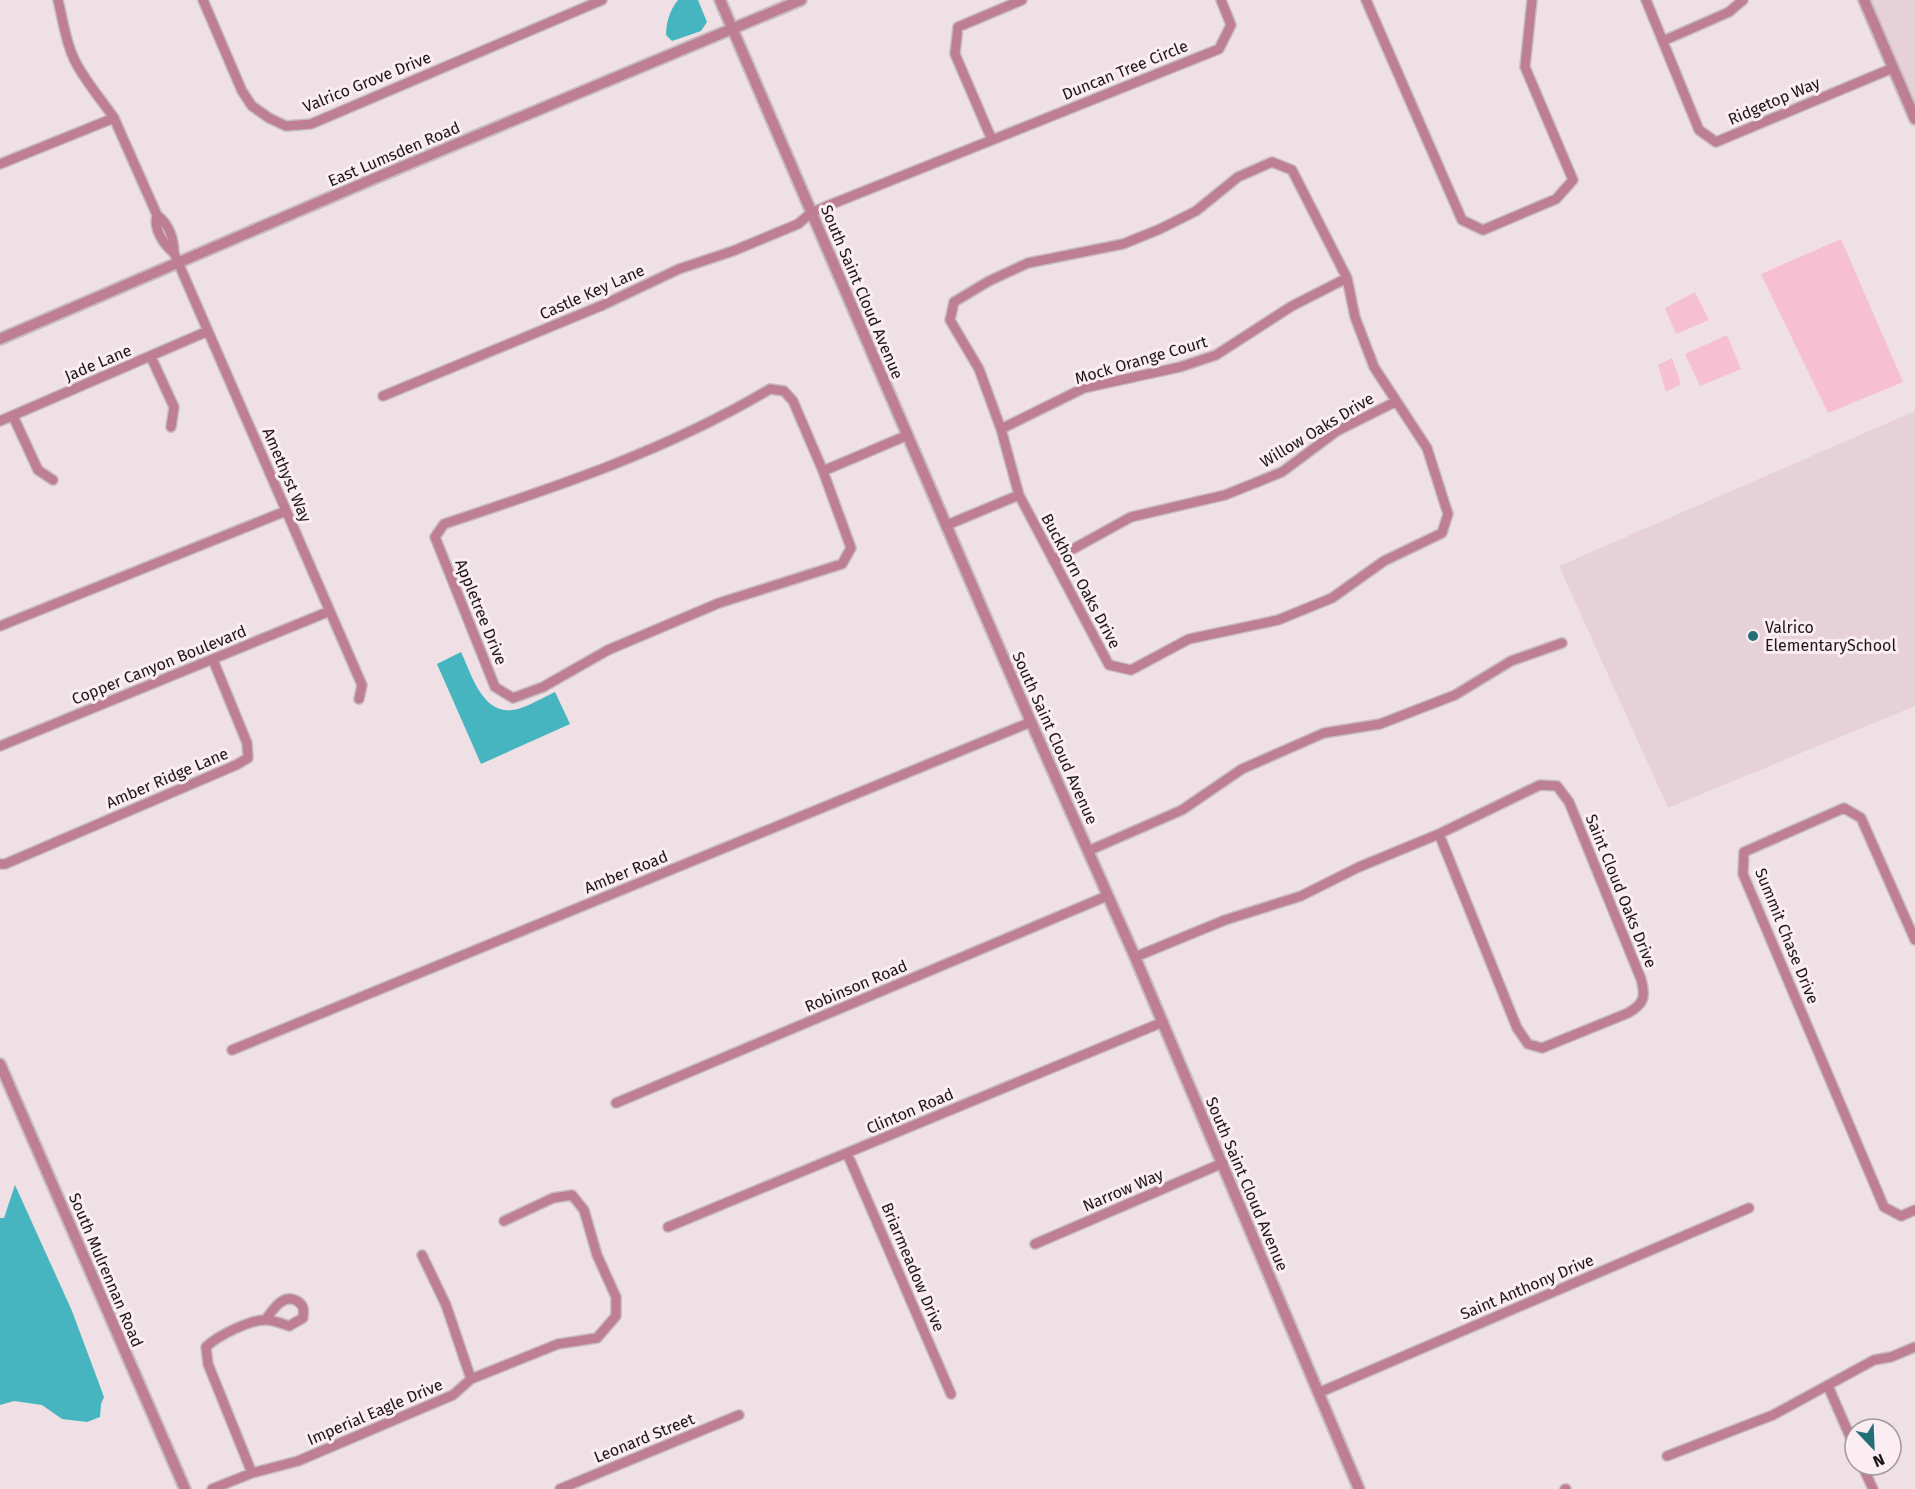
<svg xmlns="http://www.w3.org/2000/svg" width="1915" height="1489" viewBox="0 0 1915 1489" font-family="'Fira Sans',sans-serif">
	<rect width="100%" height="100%" fill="#eee0e4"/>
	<path fill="#e7d1d8" d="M1869,0H1915V105L1891,52Z
		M1915,411V706L1668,808L1559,566Z"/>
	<path fill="#f7c0d2" d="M1841,239L1903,382L1828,413L1761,274Z
		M1695,292L1709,320L1676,334L1665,308Z
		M1727,335L1741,369L1700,386L1685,354Z
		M1672,358L1681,384L1666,392L1658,365Z"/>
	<path fill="#46b5bf" d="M678,0H698L707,22L701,31L672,41L666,35C666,22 670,10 678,0Z
		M461,652C471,673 482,714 512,710C524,709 544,697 555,692L570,724L481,764L437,664Z
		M15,1185L72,1311L104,1397L101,1404L100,1417L87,1422L62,1419L42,1405L14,1401L0,1405V1218H4Z"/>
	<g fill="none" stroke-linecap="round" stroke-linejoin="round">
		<defs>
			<path id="minor" d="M203,0L242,91L252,106L269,118L286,126L311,124L602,0
				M1022,0L958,27L955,54L992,140L1219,49L1231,25L1221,0
				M1366,0L1462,220L1483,230L1556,199L1573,180L1525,67L1532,0
				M1646,0L1699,130L1716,142L1893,68
				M1663,41L1729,12L1743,0
				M114,118L157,215
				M1272,162L1292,170L1347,278L1355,317L1374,367L1427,448L1448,514L1442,533L1384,561L1332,598L1278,620L1189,639L1131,670L1109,665L1019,495L1001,429L979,369L950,320L954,302L989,281L1028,263L1123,244L1160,229L1196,211L1238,177Z
				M0,164L114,118C101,99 84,80 74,59C65,40 63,20 58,0
				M174,253C164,245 153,229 157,215C169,224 174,239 174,253L362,685L359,699
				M151,357L174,407L171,427
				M770,389L784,391L793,401L823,471L851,548L842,564L719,603L608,650L543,687L513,698L495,687L435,537L444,524C556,487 668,450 770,389Z
				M383,396L603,305L679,269L733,251L798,224L811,213L827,206L992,140
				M13,416L38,470L53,480
				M0,421L208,331
				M1001,429L1084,388L1180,367L1216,355L1292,306L1347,278
				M823,471L908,435
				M947,525L1019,495
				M1053,560L1131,517L1225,495L1282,472L1337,431L1395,402
				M0,626L286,511
				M0,746L330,611
				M1540,785L1557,786L1569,802L1641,979C1646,997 1644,1004 1628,1013L1542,1048L1528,1044L1517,1028L1439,834Z
				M1088,851L1182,810L1242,769L1324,733L1380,724L1455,695L1511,661L1562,643
				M0,864H5L236,765L248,758L247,743L213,660
				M1915,940L1861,818L1844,808L1744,852L1743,874L1884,1207L1901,1216L1915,1210
				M1135,957L1225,920L1301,896L1359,867L1439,834
				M232,1050L1031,722
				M616,1103L1107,896
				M847,1153L951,1394
				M668,1227L1163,1022
				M1035,1244L1223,1163
				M422,1255L446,1305L471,1379
				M1828,1386L1855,1448
				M1318,1393L1749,1208
				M1667,1456L1773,1415L1874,1360L1891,1357L1915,1347
				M1862,1465L1873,1489
				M252,1473L208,1364L206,1347C217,1336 251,1319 266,1320C274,1320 283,1324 289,1326L303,1318C304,1310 304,1305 297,1301C283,1293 273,1310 266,1319
				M212,1489L252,1473L298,1461L453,1395L471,1379L558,1344L597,1338L616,1316V1297L597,1255L584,1210L572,1195L553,1198L504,1221
				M560,1489L739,1415
				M1565,1489H1566"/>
			<path id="tertiary" d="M720,0L1031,722L1135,957L1359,1489
				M1864,0L1915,119
				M0,339L380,176L801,0
				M0,1064L185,1489"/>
		</defs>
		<use href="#minor" stroke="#c8bcbf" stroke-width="12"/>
		<use href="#tertiary" stroke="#c8bcbf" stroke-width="14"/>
		<use href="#minor" stroke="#be7f95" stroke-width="9"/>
		<use href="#tertiary" stroke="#be7f95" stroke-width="10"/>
	</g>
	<circle fill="#246f75" stroke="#fbedf1" stroke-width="2" cx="1753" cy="636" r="6"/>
	<g text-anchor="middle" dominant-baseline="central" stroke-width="6" stroke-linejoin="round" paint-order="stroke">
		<g font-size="16" fill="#1b1618" stroke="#fbedf1">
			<text transform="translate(1125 70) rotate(-22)">Duncan Tree Circle</text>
			<text transform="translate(367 82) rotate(-22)">Valrico Grove Drive</text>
			<text transform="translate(1774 101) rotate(-23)">Ridgetop Way</text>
			<text transform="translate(394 154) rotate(-23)">East Lumsden Road</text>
			<text transform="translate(592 292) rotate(-24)">Castle Key Lane</text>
			<text transform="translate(862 292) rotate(67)">South Saint Cloud Avenue</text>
			<text transform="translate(1141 360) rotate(-16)">Mock Orange Court</text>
			<text transform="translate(98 363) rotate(-23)">Jade Lane</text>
			<text transform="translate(1317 430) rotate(-31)">Willow Oaks Drive</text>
			<text transform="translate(287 475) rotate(67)">Amethyst Way</text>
			<text transform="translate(1081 581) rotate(62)">Buckhorn Oaks Drive</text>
			<text transform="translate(481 612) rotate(68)">Appletree Drive</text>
			<text transform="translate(159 665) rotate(-22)">Copper Canyon Boulevard</text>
			<text transform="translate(1055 738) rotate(66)">South Saint Cloud Avenue</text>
			<text transform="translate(167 778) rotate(-23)">Amber Ridge Lane</text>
			<text transform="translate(626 872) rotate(-22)">Amber Road</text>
			<text transform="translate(1621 891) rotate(68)">Saint Cloud Oaks Drive</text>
			<text transform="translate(1787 936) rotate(68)">Summit Chase Drive</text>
			<text transform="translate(856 986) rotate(-23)">Robinson Road</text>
			<text transform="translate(910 1111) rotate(-23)">Clinton Road</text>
			<text transform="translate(1247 1184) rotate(67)">South Saint Cloud Avenue</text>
			<text transform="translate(1123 1190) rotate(-23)">Narrow Way</text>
			<text transform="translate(913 1267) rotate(67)">Briarmeadow Drive</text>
			<text transform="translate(106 1270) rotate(67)">South Mulrennan Road</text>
			<text transform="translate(1527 1287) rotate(-23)">Saint Anthony Drive</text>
			<text transform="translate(375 1412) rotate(-23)">Imperial Eagle Drive</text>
			<text transform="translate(644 1438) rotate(-22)">Leonard Street</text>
		</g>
		<g font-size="16" fill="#1b1618" stroke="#fbedf1" text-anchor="start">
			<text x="1765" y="627">Valrico<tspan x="1765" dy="18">ElementarySchool</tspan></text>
		</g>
	</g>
	<g transform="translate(1873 1447) rotate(157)"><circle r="28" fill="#fbedf1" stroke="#a1979a" stroke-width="1.5"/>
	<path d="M0-4.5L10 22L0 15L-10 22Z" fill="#246f75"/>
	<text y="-9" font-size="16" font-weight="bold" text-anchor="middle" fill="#1b1618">N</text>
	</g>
</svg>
